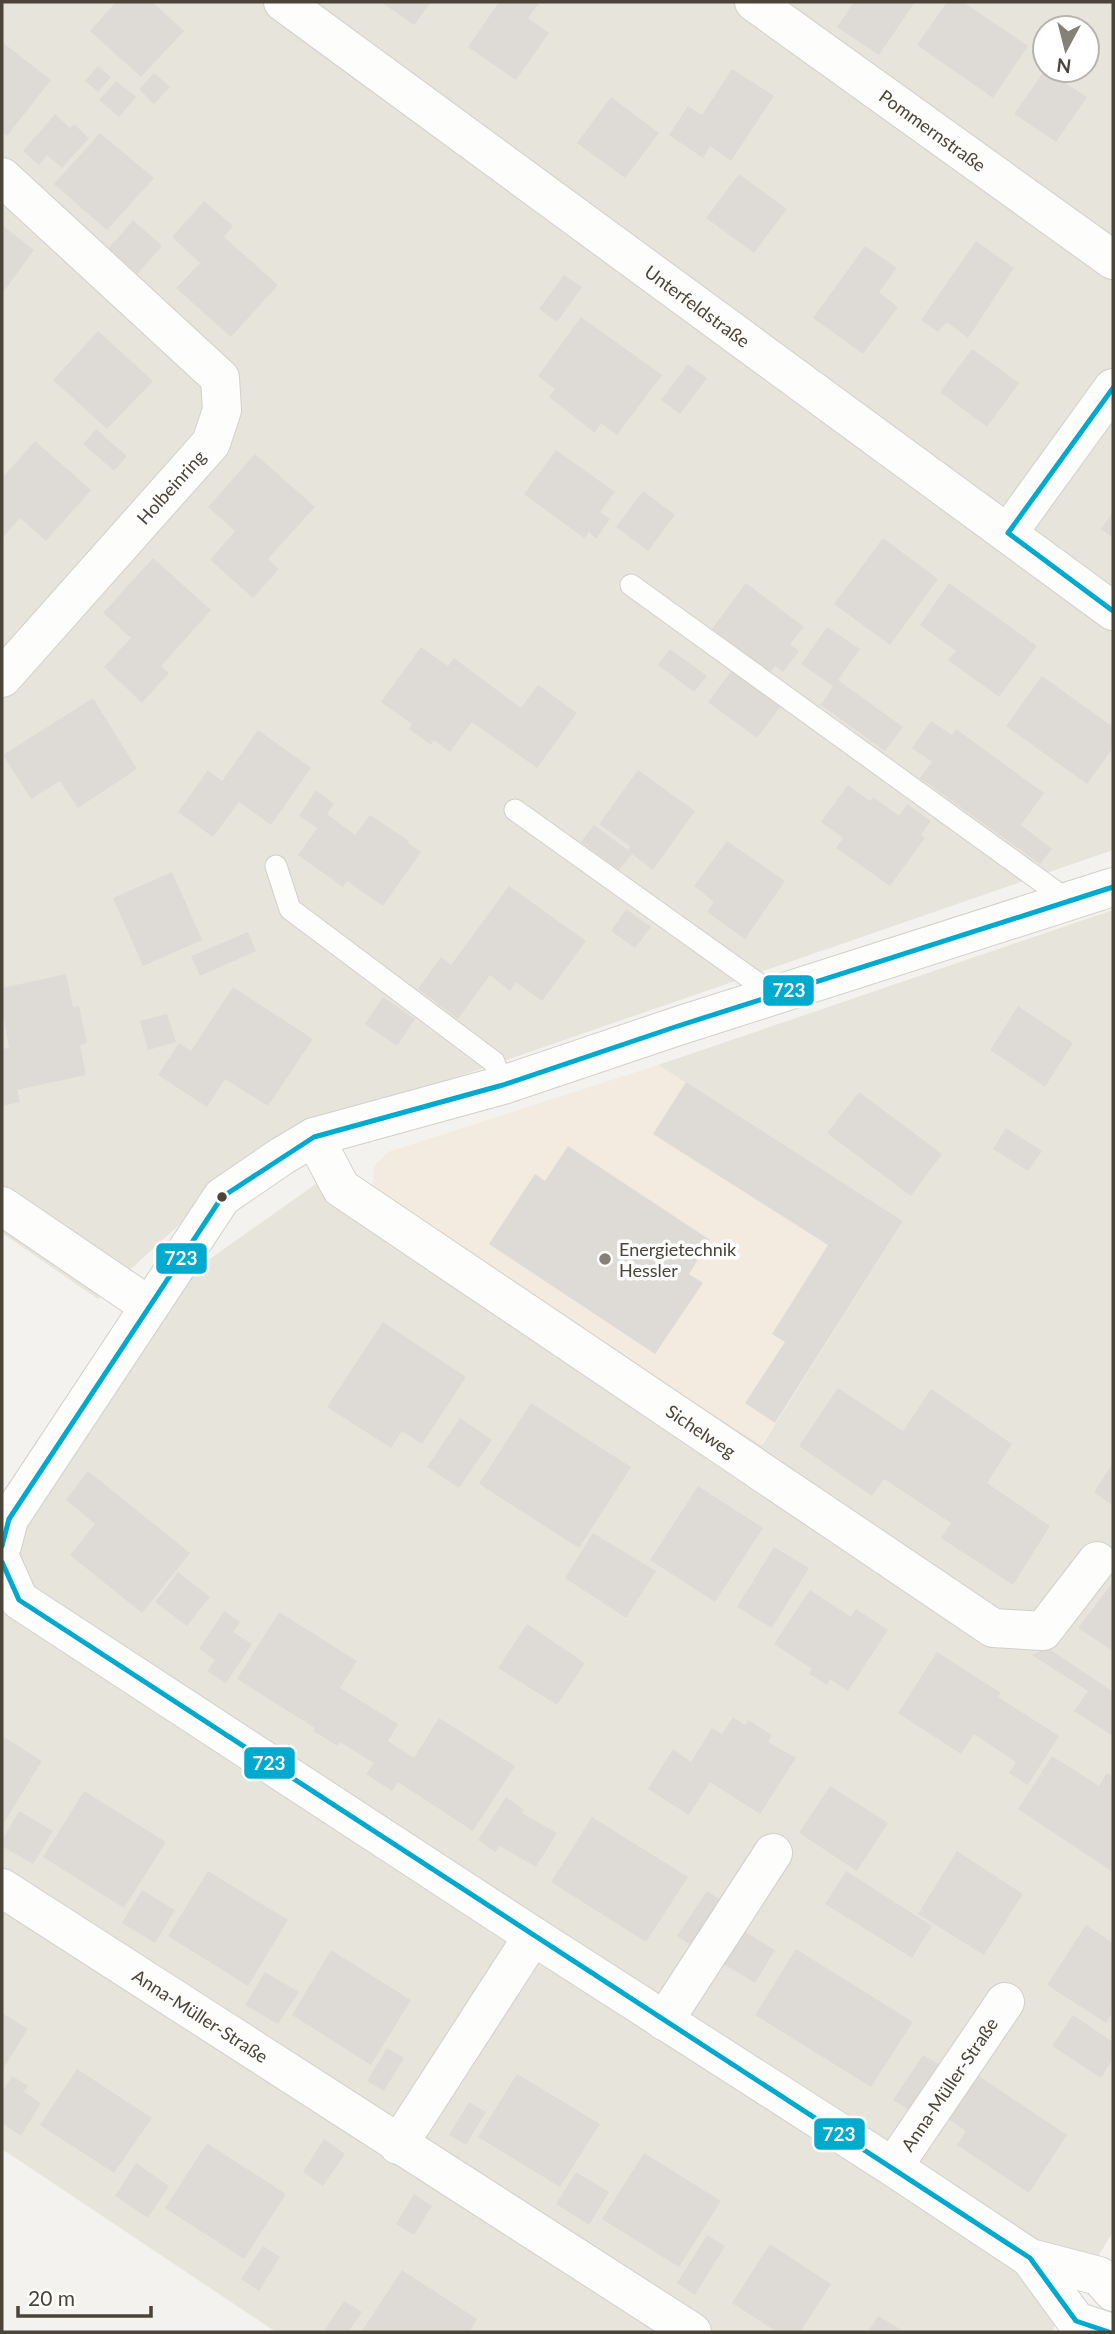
<svg xmlns="http://www.w3.org/2000/svg" width="1115" height="2334" viewBox="0 0 1115 2334" font-family="Lato,sans-serif">
	<rect width="100%" height="100%" fill="#f4f2ee"/>
	<path fill="#e7e4dc" fill-rule="evenodd" d="M2,2H1113V850L270,1142L98,1299L2,1233ZM1045,28H1087V70H1045Z
		M1113,910V2232L1051,2332H276L2,2149V1498L111,1329L327,1176L399,1214L762,1445L903,1221L658,1065Z"/>
	<path fill="#f3ebdf" d="M658,1065L903,1221L761,1445L389,1208L376,1193L373,1183L374,1166L388,1152Z"/>
	<path fill="#dedbd6" d="M116,2H152L184,31L141,77L90,31Z
		M381,2H431L414,25Z
		M499,2H540L528,18L549,33L516,80L468,47Z
		M854,2H915L879,55L837,27Z
		M947,2H963L1028,46L993,98L917,45Z
		M2,42L51,80L7,136L2,132Z
		M98,66L111,77L98,92L85,81Z
		M732,69L774,96L731,161L710,146L703,158L669,135L688,106L702,115Z
		M1045,70L1087,97L1056,142L1014,114Z
		M154,73L170,87L154,104L139,89Z
		M116,81L136,97L119,117L99,100Z
		M611,97L659,133L625,178L577,143Z
		M55,114L70,128L74,124L89,138L62,168L47,155L39,165L23,151Z
		M100,133L154,178L107,230L54,184Z
		M739,174L787,209L754,253L706,218Z
		M204,201L233,226L224,237L278,285L231,337L176,288L200,263L172,237Z
		M133,220L162,246L137,274L109,248Z
		M2,225L34,250L2,294Z
		M976,241L1014,268L968,338L947,322L938,332L921,320Z
		M865,246L897,268L879,292L898,307L863,354L813,318Z
		M564,275L582,287L557,322L539,309Z
		M581,317L662,375L617,435L601,423L595,433L549,397L555,389L538,376Z
		M98,331L153,381L107,429L53,380Z
		M972,349L1019,383L987,427L940,392Z
		M688,364L707,378L680,414L661,400Z
		M96,429L127,456L114,471L83,444Z
		M35,441L91,490L46,541L20,518L2,538V478Z
		M556,450L615,492L600,512L610,519L596,539L589,532L584,538L524,494Z
		M255,454L315,507L268,559L279,569L253,598L210,560L235,531L208,507Z
		M643,491L675,515L648,551L616,527Z
		M1113,512V538L1101,529Z
		M883,538L938,579L890,645L834,604Z
		M153,558L211,610L161,666L169,673L142,703L104,667L131,638L103,613Z
		M746,583L804,627L790,644L799,651L783,672L775,666L770,672L712,629Z
		M949,583L1037,646L999,697L948,660L956,651L920,625Z
		M827,627L860,649L838,680L903,727L885,751L821,705L833,686L801,664Z
		M421,647L448,666L454,658L521,708L538,685L577,713L537,768L472,722L450,752L434,740L431,745L409,729L412,724L381,702Z
		M670,649L707,676L694,692L658,665Z
		M732,670L781,706L757,738L708,702Z
		M1042,676L1113,727V748L1087,784L1006,726Z
		M93,698L137,769L78,808L60,781L31,799L3,755Z
		M931,721L952,735L956,729L1044,793L1021,825L1052,849L1040,864L920,778L932,762L912,748Z
		M258,730L311,768L271,825L239,802L213,837L178,812L208,770L222,781Z
		M638,770L695,811L653,870L632,854L619,870L581,842L594,825L629,851L630,846L599,824Z
		M848,785L870,801L873,797L899,816L907,804L931,821L921,835L925,838L890,886L836,848L843,838L821,822Z
		M316,790L334,804L327,814L355,835L370,815L409,841L408,843L421,852L383,906L347,881L343,887L298,855L317,828L299,816Z
		M727,841L785,881L745,939L707,912L714,902L694,886Z
		M172,872L202,940L143,966L113,898Z
		M509,886L586,941L542,1001L516,982L510,991L490,975L458,1019L418,989L441,957L451,965Z
		M626,909L651,927L635,948L611,931Z
		M248,932L256,951L200,976L191,956Z
		M66,974L73,1007L79,1006L87,1043L80,1045L86,1075L17,1090L20,1102L2,1106V1049L9,1048L2,1007V988Z
		M233,987L313,1039L268,1106L225,1079L207,1107L158,1075L179,1043L191,1051Z
		M383,997L415,1019L397,1046L365,1024Z
		M1018,1006L1073,1043L1045,1087L990,1050Z
		M167,1014L176,1042L148,1050L140,1021Z
		M686,1082L903,1221L775,1423L745,1403L785,1342L772,1334L828,1245L653,1134Z
		M859,1092L942,1154L911,1196L827,1133Z
		M1006,1128L1042,1151L1028,1171L993,1149Z
		M568,1146L710,1240L689,1274L703,1283L655,1354L489,1244L535,1174L545,1181Z
		M383,1322L466,1377L422,1444L402,1431L391,1448L327,1407Z
		M838,1388L903,1431L931,1389L1012,1444L987,1483L1050,1526L1013,1585L941,1538L951,1523L884,1479L872,1496L799,1446Z
		M531,1403L631,1467L579,1548L479,1484Z
		M460,1418L492,1440L459,1488L427,1467Z
		M1113,1463V1506L1094,1492Z
		M88,1471L190,1553L142,1613L70,1555L95,1524L66,1500Z
		M698,1486L763,1528L715,1602L650,1560Z
		M593,1533L656,1571L626,1618L565,1578Z
		M774,1547L809,1568L772,1628L737,1607Z
		M178,1572L210,1597L187,1626L155,1602Z
		M1113,1582V1651L1078,1628Z
		M810,1590L851,1617L856,1609L888,1630L848,1691L830,1679L827,1685L809,1674L812,1669L774,1644Z
		M224,1611L240,1622L233,1632L252,1644L226,1683L207,1671L215,1660L199,1649Z
		M279,1612L357,1661L340,1688L398,1724L388,1741L414,1758L439,1718L515,1766L473,1831L398,1782L392,1791L366,1774L374,1763L340,1742L338,1746L313,1731L315,1728L237,1679Z
		M527,1624L585,1663L557,1705L498,1668Z
		M1048,1648L1113,1692V1736L1074,1711L1088,1691L1032,1655Z
		M937,1652L1001,1693L998,1697L1059,1736L1028,1785L1009,1773L1016,1762L974,1734L961,1754L898,1713Z
		M733,1717L745,1725L748,1720L772,1735L768,1742L796,1758L760,1814L710,1782L689,1815L648,1789L673,1749L691,1762L712,1728L722,1734Z
		M2,1736L42,1761L2,1826Z
		M1052,1756L1099,1786L1107,1773L1113,1777V1872L1018,1809Z
		M830,1786L888,1823L857,1871L799,1833Z
		M84,1791L166,1842L124,1908L43,1857Z
		M506,1797L524,1810L522,1813L557,1833L536,1867L500,1846L495,1852L478,1840Z
		M19,1811L53,1831L33,1864L2,1846V1840Z
		M592,1817L688,1877L646,1942L551,1882Z
		M957,1851L1023,1894L984,1955L918,1914Z
		M208,1871L288,1920L248,1986L168,1936Z
		M846,1871L932,1926L912,1958L825,1904Z
		M142,1890L175,1910L155,1943L122,1923Z
		M707,1891L724,1902L694,1947L677,1936Z
		M1086,1925L1113,1943V2012L1106,2023L1047,1985Z
		M742,1930L775,1950L755,1983L722,1963Z
		M796,1949L913,2022L871,2087L755,2015Z
		M331,1950L411,2000L371,2065L292,2015Z
		M265,1972L299,1992L278,2024L245,2005Z
		M2,2013L28,2029L2,2071Z
		M1073,2015L1113,2042V2059L1101,2078L1052,2046Z
		M387,2048L404,2058L384,2091L367,2081Z
		M923,2055L940,2065L911,2111L893,2100Z
		M77,2069L152,2118L114,2173L40,2125Z
		M973,2072L1067,2135L1029,2193L957,2145L966,2131L944,2116Z
		M517,2074L600,2124L560,2187L478,2137Z
		M12,2076L28,2086L24,2092L41,2103L21,2136L2,2123V2092Z
		M469,2102L486,2112L466,2145L449,2135Z
		M324,2139L345,2154L323,2186L303,2172Z
		M207,2143L286,2194L244,2259L165,2208Z
		M644,2153L721,2201L679,2267L602,2219Z
		M136,2163L169,2186L148,2218L115,2196Z
		M576,2172L609,2192L589,2225L556,2204Z
		M414,2194L432,2206L414,2235L396,2224Z
		M707,2235L725,2246L695,2295L677,2283Z
		M770,2244L831,2284L800,2332H777L732,2303Z
		M263,2246L280,2257L259,2291L241,2279Z
		M402,2270L477,2319L469,2332L362,2331Z
		M344,2301L362,2312L348,2332H326L324,2331Z
		M878,2316L905,2332H868Z"/>
	<g fill="none" stroke-linecap="round" stroke-linejoin="round">
		<defs>
			<path id="service" d="M631,585L1070,902
				M515,810L774,995
				M276,866L290,909L494,1062L503,1085"/>
			<g id="minor">
				<path id="s1" d="M283,2L1113,611"/>
				<path id="s2" d="M754,2L1113,260"/>
				<path d="M2,177L220,378L222,410L211,443L2,678"/>
				<path d="M1008,533L1113,388"/>
				<path id="s3" d="M314,1137L341,1188L993,1628L1043,1631L1097,1561"/>
				<path d="M2,1206L149,1306"/>
				<path d="M2,1546L9,1519L222,1197L282,1156L314,1137L503,1085L675,1027L1113,887"/>
				<path d="M2,1562L19,1600L533,1936L893,2167L1030,2258L1099,2276L1113,2292"/>
				<path id="s4" d="M2,1888L692,2332"/>
				<path d="M664,2021L773,1853"/>
				<path d="M398,2145L533,1936"/>
				<path id="s5" d="M893,2167L1005,2002"/>
				<path d="M1030,2258L1076,2321L1109,2332"/>
			</g>
		</defs>
		<use href="#service" stroke="#d2d0cb" stroke-width="23"/>
		<use href="#minor" stroke="#d2d0cb" stroke-width="40"/>
		<use href="#service" stroke="#fdfdfc" stroke-width="21"/>
		<use href="#minor" stroke="#fdfdfc" stroke-width="38"/>
		<defs>
			<path id="bus-1" d="M1008,533L1113,388
				M1008,533L1113,611
				M2,1546L9,1519L222,1197L314,1137L503,1085L675,1027L1113,887
				M2,1562L19,1600L1030,2258L1076,2321L1109,2332"/>
		</defs>
		<use href="#bus-1" stroke="#fff" stroke-width="10"/>
		<use href="#bus-1" stroke="#00a9ce" stroke-width="5"/>
	</g>
	<circle fill="#4b4439" stroke="#fff" stroke-width="2.5" cx="222" cy="1197" r="6"/>
	<circle fill="#868178" stroke="#fff" stroke-width="2.5" cx="605" cy="1259" r="7"/>
	<g text-anchor="middle" dominant-baseline="central" stroke-width="7" stroke-linejoin="round" paint-order="stroke">
		<g font-size="18" fill="#4b4439" stroke="#fff">
			<text stroke="none"><textPath href="#s2" startOffset="220">Pommernstraße</textPath></text>
			<text stroke="none"><textPath href="#s1" startOffset="514">Unterfeldstraße</textPath></text>
			<text transform="translate(171 487) rotate(-48)">Holbeinring</text>
			<text stroke="none"><textPath href="#s3" startOffset="492">Sichelweg</textPath></text>
			<text stroke="none"><textPath href="#s4" startOffset="236">Anna-Müller-Straße</textPath></text>
			<text stroke="none"><textPath href="#s5" startOffset="100">Anna-Müller-Straße</textPath></text>
		</g>
		<g font-size="18" fill="#4b4439" stroke="#fff" text-anchor="start">
			<text x="619" y="1249">Energietechnik<tspan x="619" dy="21">Hessler</tspan></text>
		</g>
	</g>
	<g stroke="#fff" stroke-width="2.5">
		<rect x="762" y="974" width="53" height="33" rx="7" fill="#00a9ce"/>
		<rect x="155" y="1242" width="53" height="33" rx="7" fill="#00a9ce"/>
		<rect x="243" y="1746" width="53" height="34" rx="7" fill="#00a9ce"/>
		<rect x="813" y="2117" width="53" height="34" rx="7" fill="#00a9ce"/>
	</g>
	<g font-size="19" text-anchor="middle" font-weight="bold" fill="#fff">
		<text x="789" y="997">723</text>
		<text x="181" y="1265">723</text>
		<text x="269" y="1770">723</text>
		<text x="839" y="2141">723</text>
	</g>
	<rect width="1115" height="2334" fill="none" stroke="#4b4439" stroke-width="7"/>
	<g transform="translate(1066 49) rotate(187)"><circle r="33" fill="#ffffff" stroke="#b7b4b0" stroke-width="2"/>
	<path d="M0-5L12 26L0 18L-12 26Z" fill="#868178"/>
	<text y="-10" font-size="19" font-weight="bold" text-anchor="middle" fill="#4b4439">N</text>
	</g>
	<path d="M18 2306v10h133v-10" fill="none" stroke="#4b4439" stroke-width="3.5"/>
	<text x="28" y="2306" font-size="21" fill="#4b4439" stroke="#ffffff" stroke-width="5" paint-order="stroke">20 m</text>
</svg>
